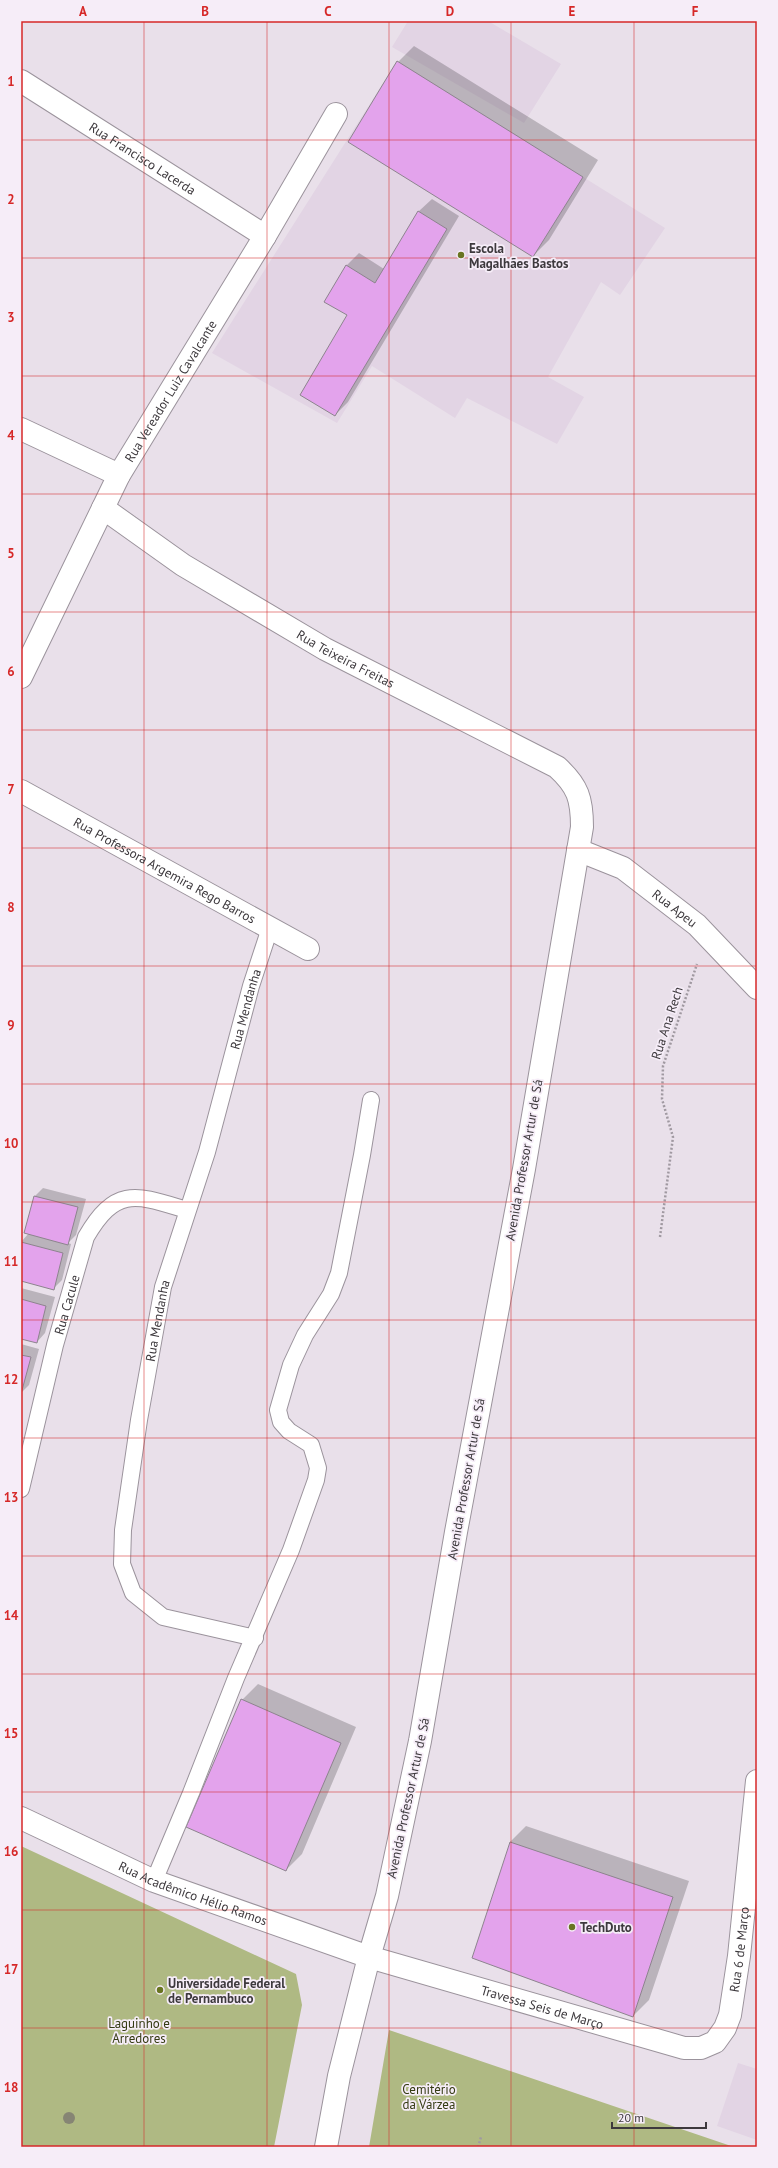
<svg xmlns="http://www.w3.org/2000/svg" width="778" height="2168" viewBox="0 0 778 2168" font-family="'PT Sans',sans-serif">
	<rect width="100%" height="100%" fill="#e9e0ea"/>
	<path fill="#e2d4e4" d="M408,21H488L561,64L524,123L392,47Z
		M397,61L665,228L620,295L601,282L548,377L584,397L557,444L467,398L455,418L372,366L337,423L212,353Z
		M738,2063L757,2069V2140L717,2126Z"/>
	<path fill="#afb983" d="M21,1846L296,1974L302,2005L274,2147H21Z
		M389,2030L734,2147H369Z"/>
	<path fill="#0003" d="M414,46L598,160L549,240L533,256L349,141L398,62Z
		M432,199L459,216L348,402L335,415L349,315L346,266L359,253L384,269L419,211Z
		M43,1188L86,1199L76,1235L68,1243L71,1244L62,1280L53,1289L21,1280V1242L29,1233L35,1196Z
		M21,1288L55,1297L45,1333L37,1342L21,1338Z
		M21,1344L39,1349L29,1385L21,1393Z
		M258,1684L356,1727L302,1854L286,1870L242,1700Z
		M526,1826L689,1881L649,2000L633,2016L510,1842Z"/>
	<path fill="#e3a3ec" stroke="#8d848e" d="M397,61L583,177L533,257L348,142Z
		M418,211L447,229L335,416L300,395L347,315L324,302L346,265L375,283Z
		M34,1196L78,1207L68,1245L24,1233Z
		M21,1242L63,1253L54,1290L21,1281Z
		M21,1299L46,1306L37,1343L21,1339Z
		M21,1355L31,1357L21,1394Z
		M241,1699L341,1743L286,1871L186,1827Z
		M510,1842L673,1897L633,2017L472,1958Z"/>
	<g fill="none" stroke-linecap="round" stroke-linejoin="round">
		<defs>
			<g id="lane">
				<path id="s1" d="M21,1489L55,1345L86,1237C116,1185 137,1195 187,1210"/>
				<path id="s2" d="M255,1638L163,1617L133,1593L122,1564L123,1530L139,1420L163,1287L207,1152L251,986L270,928"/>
				<path d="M154,1881L191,1793L236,1678L291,1550L316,1480L318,1468L311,1445L289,1431L281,1422L278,1410L291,1365L305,1335L331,1294L339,1273L362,1155L371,1100"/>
			</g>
			<g id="street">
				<path id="s3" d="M21,81L265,236"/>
				<path d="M21,429L119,475"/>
				<path id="s4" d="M103,508L183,565L325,649L557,767C578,786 582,799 582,827L524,1169L456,1532L420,1741L387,1896L369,1957L684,2048H701L715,2042L725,2028L730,2015L739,1956L757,1781"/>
				<path id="s5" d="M21,677L119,475L265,236L336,114"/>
				<path id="s6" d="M21,791L308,949"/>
				<path id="s7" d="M578,850L623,868L697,925L757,988"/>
			</g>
			<g id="secondary">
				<path id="s8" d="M21,1818L154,1881L369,1957L339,2076L326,2147"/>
			</g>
		</defs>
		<use href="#lane" stroke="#9b939c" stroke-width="18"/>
		<use href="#street" stroke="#9b939c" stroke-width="24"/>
		<use href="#secondary" stroke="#9b939c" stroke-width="24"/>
		<path stroke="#a099a1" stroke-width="2.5" stroke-dasharray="2 2" stroke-linecap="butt" d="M660,1237L673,1137L662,1099L663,1066L697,964
			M478,2147L481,2137"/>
		<use href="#lane" stroke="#fff" stroke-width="16"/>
		<use href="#street" stroke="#fff" stroke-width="22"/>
		<use href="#secondary" stroke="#fff" stroke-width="22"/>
	</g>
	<circle fill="#868574" cx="69" cy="2118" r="6"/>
	<path fill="none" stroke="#d62828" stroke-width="1" stroke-opacity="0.55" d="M144,21V2147M267,21V2147M389,21V2147M511,21V2147M634,21V2147M21,140H757M21,258H757M21,376H757M21,494H757M21,612H757M21,730H757M21,848H757M21,966H757M21,1084H757M21,1202H757M21,1320H757M21,1438H757M21,1556H757M21,1674H757M21,1792H757M21,1910H757M21,2028H757"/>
	<g fill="#697521" stroke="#f6edf8" stroke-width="1.5">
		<circle cx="461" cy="255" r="4"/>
		<circle cx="572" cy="1927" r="4"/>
		<circle cx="160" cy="1990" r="4"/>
	</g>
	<g text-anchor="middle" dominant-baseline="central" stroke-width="3.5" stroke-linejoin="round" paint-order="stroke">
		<g font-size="13" fill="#3d393d" stroke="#f6edf8">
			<text stroke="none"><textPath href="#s3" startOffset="144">Rua Francisco Lacerda</textPath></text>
			<text stroke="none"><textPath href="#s5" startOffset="323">Rua Vereador Luiz Cavalcante</textPath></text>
			<text stroke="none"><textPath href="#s4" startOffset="286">Rua Teixeira Freitas</textPath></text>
			<text stroke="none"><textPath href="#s6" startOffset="164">Rua Professora Argemira Rego Barros</textPath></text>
			<text stroke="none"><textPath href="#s7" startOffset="114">Rua Apeu</textPath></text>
			<text stroke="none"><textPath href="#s2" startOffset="734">Rua Mendanha</textPath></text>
			<text transform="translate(667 1023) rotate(-72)">Rua Ana Rech</text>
			<text transform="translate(524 1160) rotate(-80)">Avenida Professor Artur de Sá</text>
			<text stroke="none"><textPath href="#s1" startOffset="190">Rua Cacule</textPath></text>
			<text stroke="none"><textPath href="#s2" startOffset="410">Rua Mendanha</textPath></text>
			<text transform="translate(466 1479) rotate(-80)">Avenida Professor Artur de Sá</text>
			<text transform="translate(408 1798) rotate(-78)">Avenida Professor Artur de Sá</text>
			<text stroke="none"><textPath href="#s8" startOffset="188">Rua Acadêmico Hélio Ramos</textPath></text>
			<text stroke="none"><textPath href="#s4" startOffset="2199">Rua 6 de Março</textPath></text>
			<text stroke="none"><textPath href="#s4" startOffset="1922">Travessa Seis de Março</textPath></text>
		</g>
		<g font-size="13" font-weight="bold" fill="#3d393d" stroke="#f6edf8" text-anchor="start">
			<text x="469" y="248">Escola<tspan x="469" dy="15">Magalhães Bastos</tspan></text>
			<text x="580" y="1927">TechDuto</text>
			<text x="168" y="1983">Universidade Federal<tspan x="168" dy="15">de Pernambuco</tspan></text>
		</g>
		<g font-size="13" fill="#353b13" stroke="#f6edf8">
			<text x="139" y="2023">Laguinho e<tspan x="139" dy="15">Arredores</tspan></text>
			<text x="429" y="2089">Cemitério<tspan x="429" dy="15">da Várzea</tspan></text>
		</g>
	</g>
	<rect width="778" height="2168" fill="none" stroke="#f6edf8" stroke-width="44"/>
	<path d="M612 2122v6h94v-6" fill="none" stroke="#3d393d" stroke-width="2"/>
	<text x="618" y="2122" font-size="12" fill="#3d393d" stroke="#f6edf8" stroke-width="3" paint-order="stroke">20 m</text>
	<rect x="22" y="22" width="734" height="2124" fill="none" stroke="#d62828" stroke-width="1.5"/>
	<g font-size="13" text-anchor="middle" font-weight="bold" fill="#d62828">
		<text x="83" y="16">A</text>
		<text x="205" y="16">B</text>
		<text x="328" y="16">C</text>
		<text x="450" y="16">D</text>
		<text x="572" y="16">E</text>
		<text x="695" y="16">F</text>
		<text x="11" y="86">1</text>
		<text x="11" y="204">2</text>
		<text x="11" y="322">3</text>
		<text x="11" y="440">4</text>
		<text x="11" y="558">5</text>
		<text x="11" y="676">6</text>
		<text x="11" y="794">7</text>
		<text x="11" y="912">8</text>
		<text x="11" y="1030">9</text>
		<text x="11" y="1148">10</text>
		<text x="11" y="1266">11</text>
		<text x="11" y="1384">12</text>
		<text x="11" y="1502">13</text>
		<text x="11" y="1620">14</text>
		<text x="11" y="1738">15</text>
		<text x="11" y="1856">16</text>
		<text x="11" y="1974">17</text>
		<text x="11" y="2092">18</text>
	</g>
</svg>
